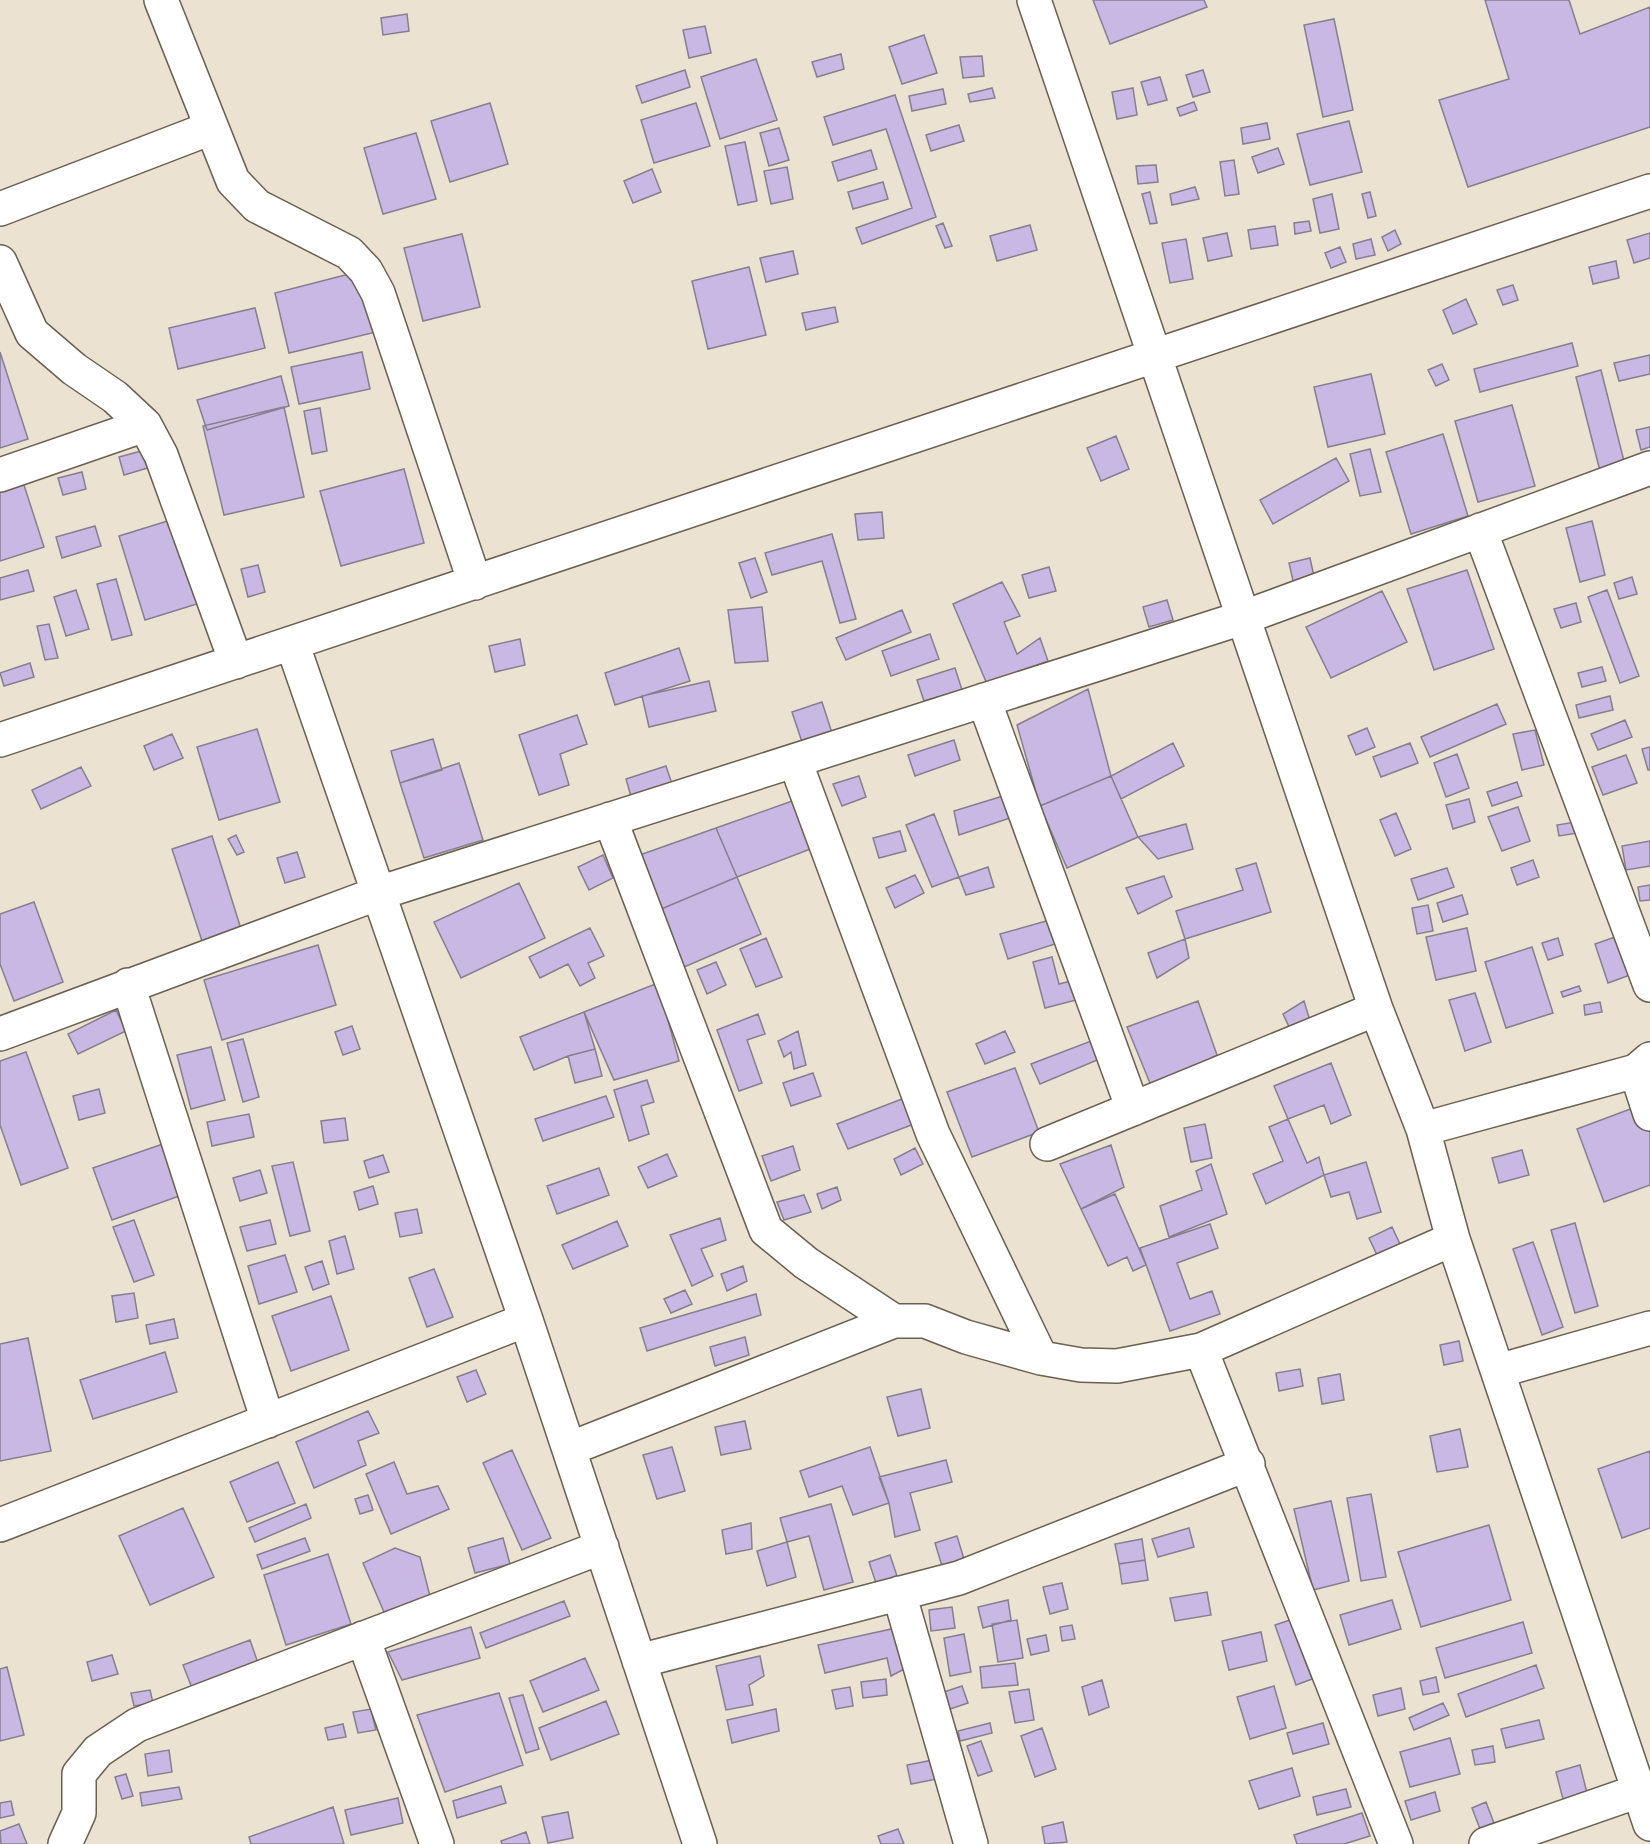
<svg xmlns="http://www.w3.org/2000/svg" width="1650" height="1844" viewBox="0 0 1650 1844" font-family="'DM Sans',sans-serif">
	<rect width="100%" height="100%" fill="#ece2d1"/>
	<path fill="#c9b8e3" stroke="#857f90" stroke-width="1.5" d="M1093,0H1204L1207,7L1110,44Z
		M1485,0H1569L1580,34L1650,7V127L1468,187L1439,100L1509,79Z
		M407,14L409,31L383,35L381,18Z
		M1334,19L1353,110L1323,117L1304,25Z
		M705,26L711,53L689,58L683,30Z
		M924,35L937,73L902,84L889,47Z
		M841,54L844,69L817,77L812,62Z
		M982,56L984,76L963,78L960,57Z
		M756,59L777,120L720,139L701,77Z
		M685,70L690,87L642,103L636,86Z
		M1203,70L1210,92L1193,97L1186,75Z
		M1160,77L1167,100L1148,105L1141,82Z
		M992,88L995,98L970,102L968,94Z
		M1133,88L1137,115L1117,119L1112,92Z
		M943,89L946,104L912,111L909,96Z
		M895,95L936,217L862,244L856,228L912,208L886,129L833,145L824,117Z
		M1194,102L1197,110L1180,116L1177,108Z
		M490,103L508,164L450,182L431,121Z
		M696,103L710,146L654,163L641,120Z
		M1349,121L1362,172L1310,185L1297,134Z
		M1267,123L1270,139L1243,144L1241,128Z
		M959,125L964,141L931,151L926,135Z
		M779,128L789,160L769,166L760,133Z
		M416,133L436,199L383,214L364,148Z
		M745,142L757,201L738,205L725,146Z
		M1278,148L1284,164L1258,173L1252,157Z
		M871,150L877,169L838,181L832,162Z
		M1234,160L1239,194L1225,196L1220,162Z
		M1156,165L1158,182L1138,184L1136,166Z
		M787,167L793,199L771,204L764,171Z
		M652,169L661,192L633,203L624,181Z
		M883,182L888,199L853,209L848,192Z
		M1195,187L1199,199L1172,205L1170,194Z
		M1150,192L1157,223L1150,224L1142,194Z
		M1370,192L1376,216L1368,218L1362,194Z
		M1332,194L1339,229L1320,233L1313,199Z
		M1309,221L1311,231L1295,234L1294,223Z
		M943,223L952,246L945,248L936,226Z
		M1030,225L1037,250L997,261L990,236Z
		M1275,226L1278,245L1251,249L1248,230Z
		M1395,230L1401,244L1388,251L1382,237Z
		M1227,233L1232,256L1208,261L1203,238Z
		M1650,233V258L1634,263L1627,240Z
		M462,234L480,307L423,321L404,248Z
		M1186,239L1193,279L1170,283L1162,243Z
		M1371,239L1375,255L1356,259L1353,244Z
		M1340,247L1346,262L1331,268L1325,253Z
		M793,251L798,274L766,282L760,258Z
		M1616,261L1619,278L1593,284L1589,267Z
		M749,267L766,335L708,349L692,281Z
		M361,271L376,332L289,353L275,293Z
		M1513,285L1518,300L1503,305L1497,290Z
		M1466,299L1477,324L1453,334L1443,310Z
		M835,307L838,322L806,330L802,313Z
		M255,308L265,348L178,369L169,328Z
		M1572,343L1578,366L1480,392L1474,369Z
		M0,352L28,439L0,448Z
		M362,352L370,389L299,404L291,367Z
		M1650,355V374L1619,381L1614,363Z
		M1442,364L1449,380L1436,386L1428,370Z
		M1601,370L1625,465L1600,471L1576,377Z
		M1371,374L1385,434L1328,447L1314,387Z
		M281,376L289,406L207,430L197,400Z
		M1512,405L1535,486L1478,502L1455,421Z
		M284,407L304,497L224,515L203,426Z
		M320,408L327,451L312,454L304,411Z
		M1650,427V447L1641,450L1636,430Z
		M1443,434L1468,516L1411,534L1386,452Z
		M1116,436L1129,469L1101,481L1087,448Z
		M1370,449L1381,492L1360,496L1350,454Z
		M145,450L151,467L124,475L119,457Z
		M1336,458L1349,481L1273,524L1260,500Z
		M404,469L424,543L341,566L320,491Z
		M82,472L86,489L63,495L58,478Z
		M23,482L44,547L0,561V490Z
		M882,512L884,538L858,540L855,514Z
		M174,519L200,603L145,620L119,536Z
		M1592,521L1605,575L1580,582L1566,528Z
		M95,526L101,546L62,558L56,537Z
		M832,534L856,619L840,623L822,561L772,575L765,553Z
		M755,558L767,592L751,598L739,563Z
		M1310,558L1315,581L1294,585L1289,563Z
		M258,565L265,592L248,597L241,569Z
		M1049,567L1056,591L1029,598L1022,575Z
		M28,570L34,591L0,600V578Z
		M1467,570L1494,649L1434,670L1407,589Z
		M1632,577L1637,594L1619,599L1614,583Z
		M116,579L132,635L112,640L97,584Z
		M1002,582L1020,616L1004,622L1017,654L1040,638L1048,661L987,684L953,604Z
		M76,590L89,629L66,636L54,597Z
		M1607,590L1639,676L1620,683L1588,597Z
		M1382,591L1407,642L1331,678L1306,627Z
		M1167,600L1173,620L1149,627L1143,607Z
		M1576,603L1581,622L1561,628L1554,609Z
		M762,607L768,661L735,663L728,610Z
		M902,610L911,632L846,660L836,638Z
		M49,624L58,658L45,660L37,626Z
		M930,634L939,659L891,676L882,651Z
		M520,639L525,665L495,672L489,646Z
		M679,648L690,681L615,705L605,673Z
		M30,663L34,677L4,686L0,673Z
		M1602,667L1606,681L1582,687L1578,673Z
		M955,668L962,690L924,701L917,680Z
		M709,681L716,711L649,727L642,696Z
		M1088,689L1111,776L1040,806L1017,725Z
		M1610,696L1613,710L1579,718L1576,705Z
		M822,702L833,736L803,745L792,712Z
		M1497,704L1506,724L1430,757L1421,737Z
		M577,715L587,744L560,754L569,785L539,795L519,735Z
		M1625,720L1632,737L1598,750L1591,734Z
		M1367,728L1375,747L1356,755L1348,736Z
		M257,729L280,802L219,820L197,747Z
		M1535,730L1544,765L1522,770L1513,734Z
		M172,734L183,758L154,770L144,746Z
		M433,739L442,770L400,783L391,751Z
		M954,740L960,760L915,776L908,755Z
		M1173,743L1184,766L1121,799L1111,776Z
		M1410,743L1418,763L1381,777L1373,757Z
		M1650,747V770H1648L1642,749Z
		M1457,754L1469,788L1446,797L1434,763Z
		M1626,755L1637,783L1603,795L1592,767Z
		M459,763L483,840L424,858L400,783Z
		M666,766L673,787L632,800L626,779Z
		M81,767L91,786L41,809L32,790Z
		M859,776L866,797L842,806L833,784Z
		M1111,776L1138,837L1067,868L1040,806Z
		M1517,782L1522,796L1492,806L1487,792Z
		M1003,796L1010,818L959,835L954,811Z
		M1469,799L1475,822L1453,829L1446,805Z
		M795,800L813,848L737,877L716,828Z
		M1518,807L1530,841L1502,851L1488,817Z
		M1396,813L1411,849L1395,856L1380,820Z
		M934,814L959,877L932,887L906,825Z
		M1575,822L1578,833L1559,836L1557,825Z
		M1186,824L1193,849L1158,859L1138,837Z
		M716,828L737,877L659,910L637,856Z
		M900,831L906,851L879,858L873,838Z
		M236,835L244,852L237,855L228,839Z
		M212,836L241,929L202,941L172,849Z
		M1650,841V866L1626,870L1622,846Z
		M297,852L305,877L285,883L277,858Z
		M603,855L613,878L589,890L578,867Z
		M1533,860L1539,877L1517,885L1511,868Z
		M1256,863L1271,912L1185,939L1176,911L1243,890L1236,869Z
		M988,867L994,887L966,895L959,877Z
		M1447,868L1454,887L1418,900L1411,879Z
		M915,875L924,893L895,908L886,888Z
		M1164,876L1172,897L1138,914L1126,888Z
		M737,877L761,934L684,967L659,910Z
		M519,883L545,938L461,978L434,922Z
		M1650,885V900L1640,901L1638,887Z
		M1462,895L1468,914L1443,922L1437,903Z
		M34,902L63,982L14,1001L0,964V914Z
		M1428,905L1433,931L1417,934L1412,908Z
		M1050,920L1058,943L1008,959L1000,934Z
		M590,928L604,956L588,963L595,978L580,986L568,964L540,978L529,957Z
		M1467,928L1476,971L1436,980L1426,937Z
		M1618,936L1630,975L1608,983L1595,944Z
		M766,938L782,977L756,987L740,949Z
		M1558,938L1563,955L1548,960L1542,943Z
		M1185,939L1189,958L1157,978L1148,953Z
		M318,945L336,1005L222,1040L204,980Z
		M1532,947L1553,1013L1506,1028L1485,962Z
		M1052,957L1059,984L1071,981L1076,1000L1045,1008L1033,962Z
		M716,962L726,985L707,994L697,970Z
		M658,983L679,1061L614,1080L584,1012Z
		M1579,986L1581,991L1563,997L1561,992Z
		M1475,993L1491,1042L1465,1051L1449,1000Z
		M1198,1001L1217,1055L1152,1088L1127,1027Z
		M1304,1001L1311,1024L1291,1031L1283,1014Z
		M1600,1002L1602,1012L1585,1015L1584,1005Z
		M116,1010L126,1031L78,1054L68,1034Z
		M584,1012L595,1049L568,1056L534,1070L520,1037Z
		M758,1014L765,1034L747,1040L762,1083L739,1091L717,1030Z
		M352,1026L360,1049L343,1055L335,1032Z
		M798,1031L806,1065L794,1069L791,1052L784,1057L778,1041Z
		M1005,1031L1015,1052L985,1064L976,1044Z
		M1099,1038L1102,1058L1040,1084L1031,1064Z
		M243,1039L259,1097L243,1102L227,1043Z
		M211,1047L225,1100L191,1109L177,1055Z
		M595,1049L602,1076L575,1083L568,1056Z
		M26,1052L68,1168L21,1185L0,1125V1061Z
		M1331,1063L1351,1115L1331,1124L1324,1105L1288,1119L1274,1086Z
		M1015,1068L1039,1132L972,1157L947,1092Z
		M813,1073L821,1096L791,1106L783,1083Z
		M647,1080L654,1102L641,1106L649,1134L629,1141L614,1090Z
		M99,1089L105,1113L79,1120L73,1096Z
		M606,1096L614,1117L543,1141L535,1119Z
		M907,1097L914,1124L848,1149L837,1124Z
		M1641,1105L1650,1130V1185L1604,1202L1577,1129Z
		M249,1114L254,1137L212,1146L207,1122Z
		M345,1118L348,1140L324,1143L321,1121Z
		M1288,1119L1307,1163L1319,1157L1324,1175L1266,1204L1253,1174L1283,1161L1269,1127Z
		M1205,1124L1212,1158L1191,1162L1184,1128Z
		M163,1144L182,1195L112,1220L93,1168Z
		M1111,1145L1124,1187L1081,1209L1060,1164Z
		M793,1146L800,1170L771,1181L762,1156Z
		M915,1148L923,1164L901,1175L894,1159Z
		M1522,1150L1529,1175L1499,1183L1492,1158Z
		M667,1154L677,1176L648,1188L638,1167Z
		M383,1155L389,1172L369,1178L364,1161Z
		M293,1162L310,1231L290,1236L272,1166Z
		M1366,1162L1381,1212L1357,1219L1349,1192L1331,1197L1324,1175Z
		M1211,1164L1227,1214L1169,1237L1160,1206L1202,1190L1196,1171Z
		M599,1168L609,1195L557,1214L547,1186Z
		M260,1170L267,1193L240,1201L233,1178Z
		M373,1186L378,1204L359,1210L354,1192Z
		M837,1187L841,1200L822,1209L817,1194Z
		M1115,1194L1146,1265L1133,1271L1127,1257L1108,1266L1081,1209Z
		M804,1195L811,1212L784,1220L777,1202Z
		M417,1209L422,1233L400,1237L395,1213Z
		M720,1218L726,1240L701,1249L713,1276L692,1286L670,1235Z
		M134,1220L154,1275L134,1282L113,1227Z
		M270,1220L276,1244L247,1251L240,1227Z
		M617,1221L628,1246L573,1269L562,1245Z
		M1575,1223L1598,1306L1575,1313L1551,1230Z
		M1210,1224L1218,1248L1177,1263L1190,1299L1212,1291L1220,1314L1170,1331L1140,1248Z
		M1392,1227L1400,1244L1377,1255L1369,1238Z
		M345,1236L354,1269L337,1274L329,1241Z
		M1533,1242L1563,1327L1542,1335L1513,1249Z
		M285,1255L297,1292L259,1304L248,1266Z
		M322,1261L329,1284L313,1290L305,1267Z
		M743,1266L747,1281L727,1291L721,1274Z
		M434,1269L453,1317L427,1327L409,1278Z
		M685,1290L692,1304L671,1313L664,1299Z
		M134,1293L138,1318L116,1322L112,1296Z
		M756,1294L761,1315L647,1351L640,1328Z
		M331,1296L349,1350L291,1371L272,1316Z
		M174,1319L178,1338L150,1344L146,1325Z
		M745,1337L749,1355L715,1366L710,1347Z
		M28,1338L51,1451L0,1461V1344Z
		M1459,1341L1463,1361L1444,1365L1440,1345Z
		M165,1352L177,1392L93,1419L80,1380Z
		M1300,1369L1303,1386L1279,1391L1276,1373Z
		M476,1370L486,1394L467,1402L457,1377Z
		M1340,1374L1344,1400L1322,1404L1318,1378Z
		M921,1389L930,1428L898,1436L887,1397Z
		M368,1411L379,1433L358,1441L366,1465L314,1488L296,1442Z
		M745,1421L751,1449L721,1455L715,1427Z
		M1460,1429L1468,1467L1437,1472L1430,1436Z
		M672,1447L685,1491L657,1499L643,1455Z
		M870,1447L889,1503L853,1515L842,1486L809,1497L800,1471Z
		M512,1450L551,1538L522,1550L483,1463Z
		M1650,1451V1528L1622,1538L1598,1469Z
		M946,1460L952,1482L910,1493L920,1530L895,1537L889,1503L879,1477Z
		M278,1462L295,1503L247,1522L230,1482Z
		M394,1462L407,1494L438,1486L449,1509L391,1534L366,1474Z
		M1371,1494L1386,1577L1361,1581L1347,1498Z
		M368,1495L373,1510L360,1514L355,1499Z
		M1331,1501L1349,1581L1313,1590L1294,1509Z
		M306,1504L311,1518L255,1542L249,1528Z
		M831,1504L853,1582L824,1590L809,1536L787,1542L780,1518Z
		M183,1508L214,1577L150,1605L119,1536Z
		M751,1523L752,1549L726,1554L722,1530Z
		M1489,1525L1511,1600L1421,1627L1398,1552Z
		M1189,1528L1194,1547L1158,1557L1152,1539Z
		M957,1536L964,1559L942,1566L935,1543Z
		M305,1538L310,1551L262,1569L257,1555Z
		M503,1538L510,1564L475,1573L468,1548Z
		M1142,1539L1145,1560L1119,1564L1115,1544Z
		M787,1542L796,1577L767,1586L757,1551Z
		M395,1548L420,1557L430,1596L384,1612L363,1563Z
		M328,1554L351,1624L286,1645L264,1575Z
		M890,1555L898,1579L877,1586L869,1562Z
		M1145,1560L1148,1580L1122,1584L1119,1564Z
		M1062,1583L1068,1609L1050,1614L1043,1587Z
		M1207,1592L1211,1615L1175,1621L1170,1598Z
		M1008,1600L1011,1620L983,1628L978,1607Z
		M1392,1600L1401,1629L1349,1645L1340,1615Z
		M564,1601L570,1616L486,1648L480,1633Z
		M952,1607L955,1628L931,1631L929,1610Z
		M1017,1620L1023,1658L998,1662L992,1624Z
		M1290,1620L1312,1679L1296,1685L1275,1625Z
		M1523,1622L1532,1653L1445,1678L1436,1648Z
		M1072,1625L1075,1639L1062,1641L1060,1627Z
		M471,1627L480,1658L402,1680L388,1652Z
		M896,1628L906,1668L891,1676L887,1658L825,1673L818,1645Z
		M1261,1632L1267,1661L1229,1670L1222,1641Z
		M964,1634L971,1672L950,1676L944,1638Z
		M1046,1635L1049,1651L1031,1655L1027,1639Z
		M250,1640L259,1666L194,1693L183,1665Z
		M112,1655L118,1674L92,1681L87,1662Z
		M760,1656L764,1676L749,1685L753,1705L726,1710L716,1666Z
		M585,1658L599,1690L543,1712L530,1681Z
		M1015,1663L1018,1685L982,1688L980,1667Z
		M1536,1665L1544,1688L1466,1717L1458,1694Z
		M7,1667L24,1735L0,1741V1669Z
		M1436,1677L1439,1692L1423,1695L1420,1681Z
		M886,1679L887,1695L863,1698L861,1682Z
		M1102,1680L1109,1707L1089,1715L1082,1687Z
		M962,1686L968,1703L950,1709L944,1692Z
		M1274,1686L1286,1728L1250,1739L1237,1697Z
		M850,1687L853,1706L836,1709L832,1690Z
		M1401,1688L1405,1709L1378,1716L1373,1695Z
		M1029,1689L1034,1720L1015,1723L1009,1692Z
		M150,1690L153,1703L134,1706L131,1693Z
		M499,1693L523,1765L445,1792L417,1715Z
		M523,1695L539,1749L526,1753L509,1698Z
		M606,1701L619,1734L551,1760L539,1728Z
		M1443,1703L1449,1715L1414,1730L1409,1718Z
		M371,1709L376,1730L358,1733L353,1712Z
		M776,1709L779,1731L732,1743L727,1720Z
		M1539,1720L1544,1739L1506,1748L1501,1729Z
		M990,1723L992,1733L960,1741L958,1731Z
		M1323,1723L1329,1744L1293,1754L1287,1733Z
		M343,1724L346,1737L328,1740L325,1728Z
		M1042,1728L1056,1769L1035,1777L1021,1736Z
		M1450,1738L1460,1774L1410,1787L1400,1752Z
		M981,1741L992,1771L978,1776L967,1746Z
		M1493,1746L1495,1762L1475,1765L1472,1750Z
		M169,1750L172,1772L148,1776L145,1754Z
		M933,1760L937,1779L911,1784L907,1765Z
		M1580,1765L1588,1797L1564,1803L1556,1772Z
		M1292,1768L1300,1796L1259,1809L1249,1781Z
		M126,1774L133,1796L122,1799L115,1777Z
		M501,1786L506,1803L457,1818L453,1801Z
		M179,1787L182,1799L142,1806L140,1793Z
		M1346,1789L1351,1807L1317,1815L1313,1797Z
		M1435,1792L1440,1811L1411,1820L1405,1801Z
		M398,1798L403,1823L351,1835L345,1810Z
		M11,1801L14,1815L0,1818V1803Z
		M1486,1802L1494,1823L1480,1829L1472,1808Z
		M333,1807L344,1844H251L249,1837Z
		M568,1812L573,1838L548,1843L542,1817Z
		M1362,1813L1370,1836L1344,1844H1297L1294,1835Z
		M1063,1822L1067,1842L1045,1844L1042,1827Z
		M19,1824L27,1844H1L0,1831Z
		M898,1829L904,1844H881L878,1836Z
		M526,1832L530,1844H502L501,1841Z"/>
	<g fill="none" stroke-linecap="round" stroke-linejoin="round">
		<defs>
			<path id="street" d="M161,0L233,181L257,206L349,253L366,271L378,293L475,583
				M1034,0L1376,1009L1423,1129L1453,1239L1650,1824
				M0,209L211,128
				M0,262L32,333L74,369L115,397L145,425L161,455L236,662
				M0,475L145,425
				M1480,530L1650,985
				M292,643L526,1320L700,1844
				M984,700L1133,1109
				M0,740L1650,191
				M795,761L933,1134L1041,1358
				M610,819L766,1230L806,1263L894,1321
				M128,985L268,1421
				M0,1034L379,893L1242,618L1650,468
				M1636,1071L1650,1114
				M1423,1129L1636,1071L1650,1059
				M1047,1144L1376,1009
				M1201,1350L1396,1844
				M1498,1371L1650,1328
				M569,1449L894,1321H925L966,1337L1041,1358L1081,1365L1117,1366L1201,1350L1453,1239
				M0,1525L526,1320
				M899,1593L971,1844
				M363,1638L437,1844
				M639,1661L959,1578L1248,1464
				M65,1844L79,1813V1774L98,1751L137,1725L602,1547
				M1486,1844L1650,1787"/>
		</defs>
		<use href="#street" stroke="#686050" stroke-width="36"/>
		<use href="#street" stroke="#fff" stroke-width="33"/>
	</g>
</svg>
